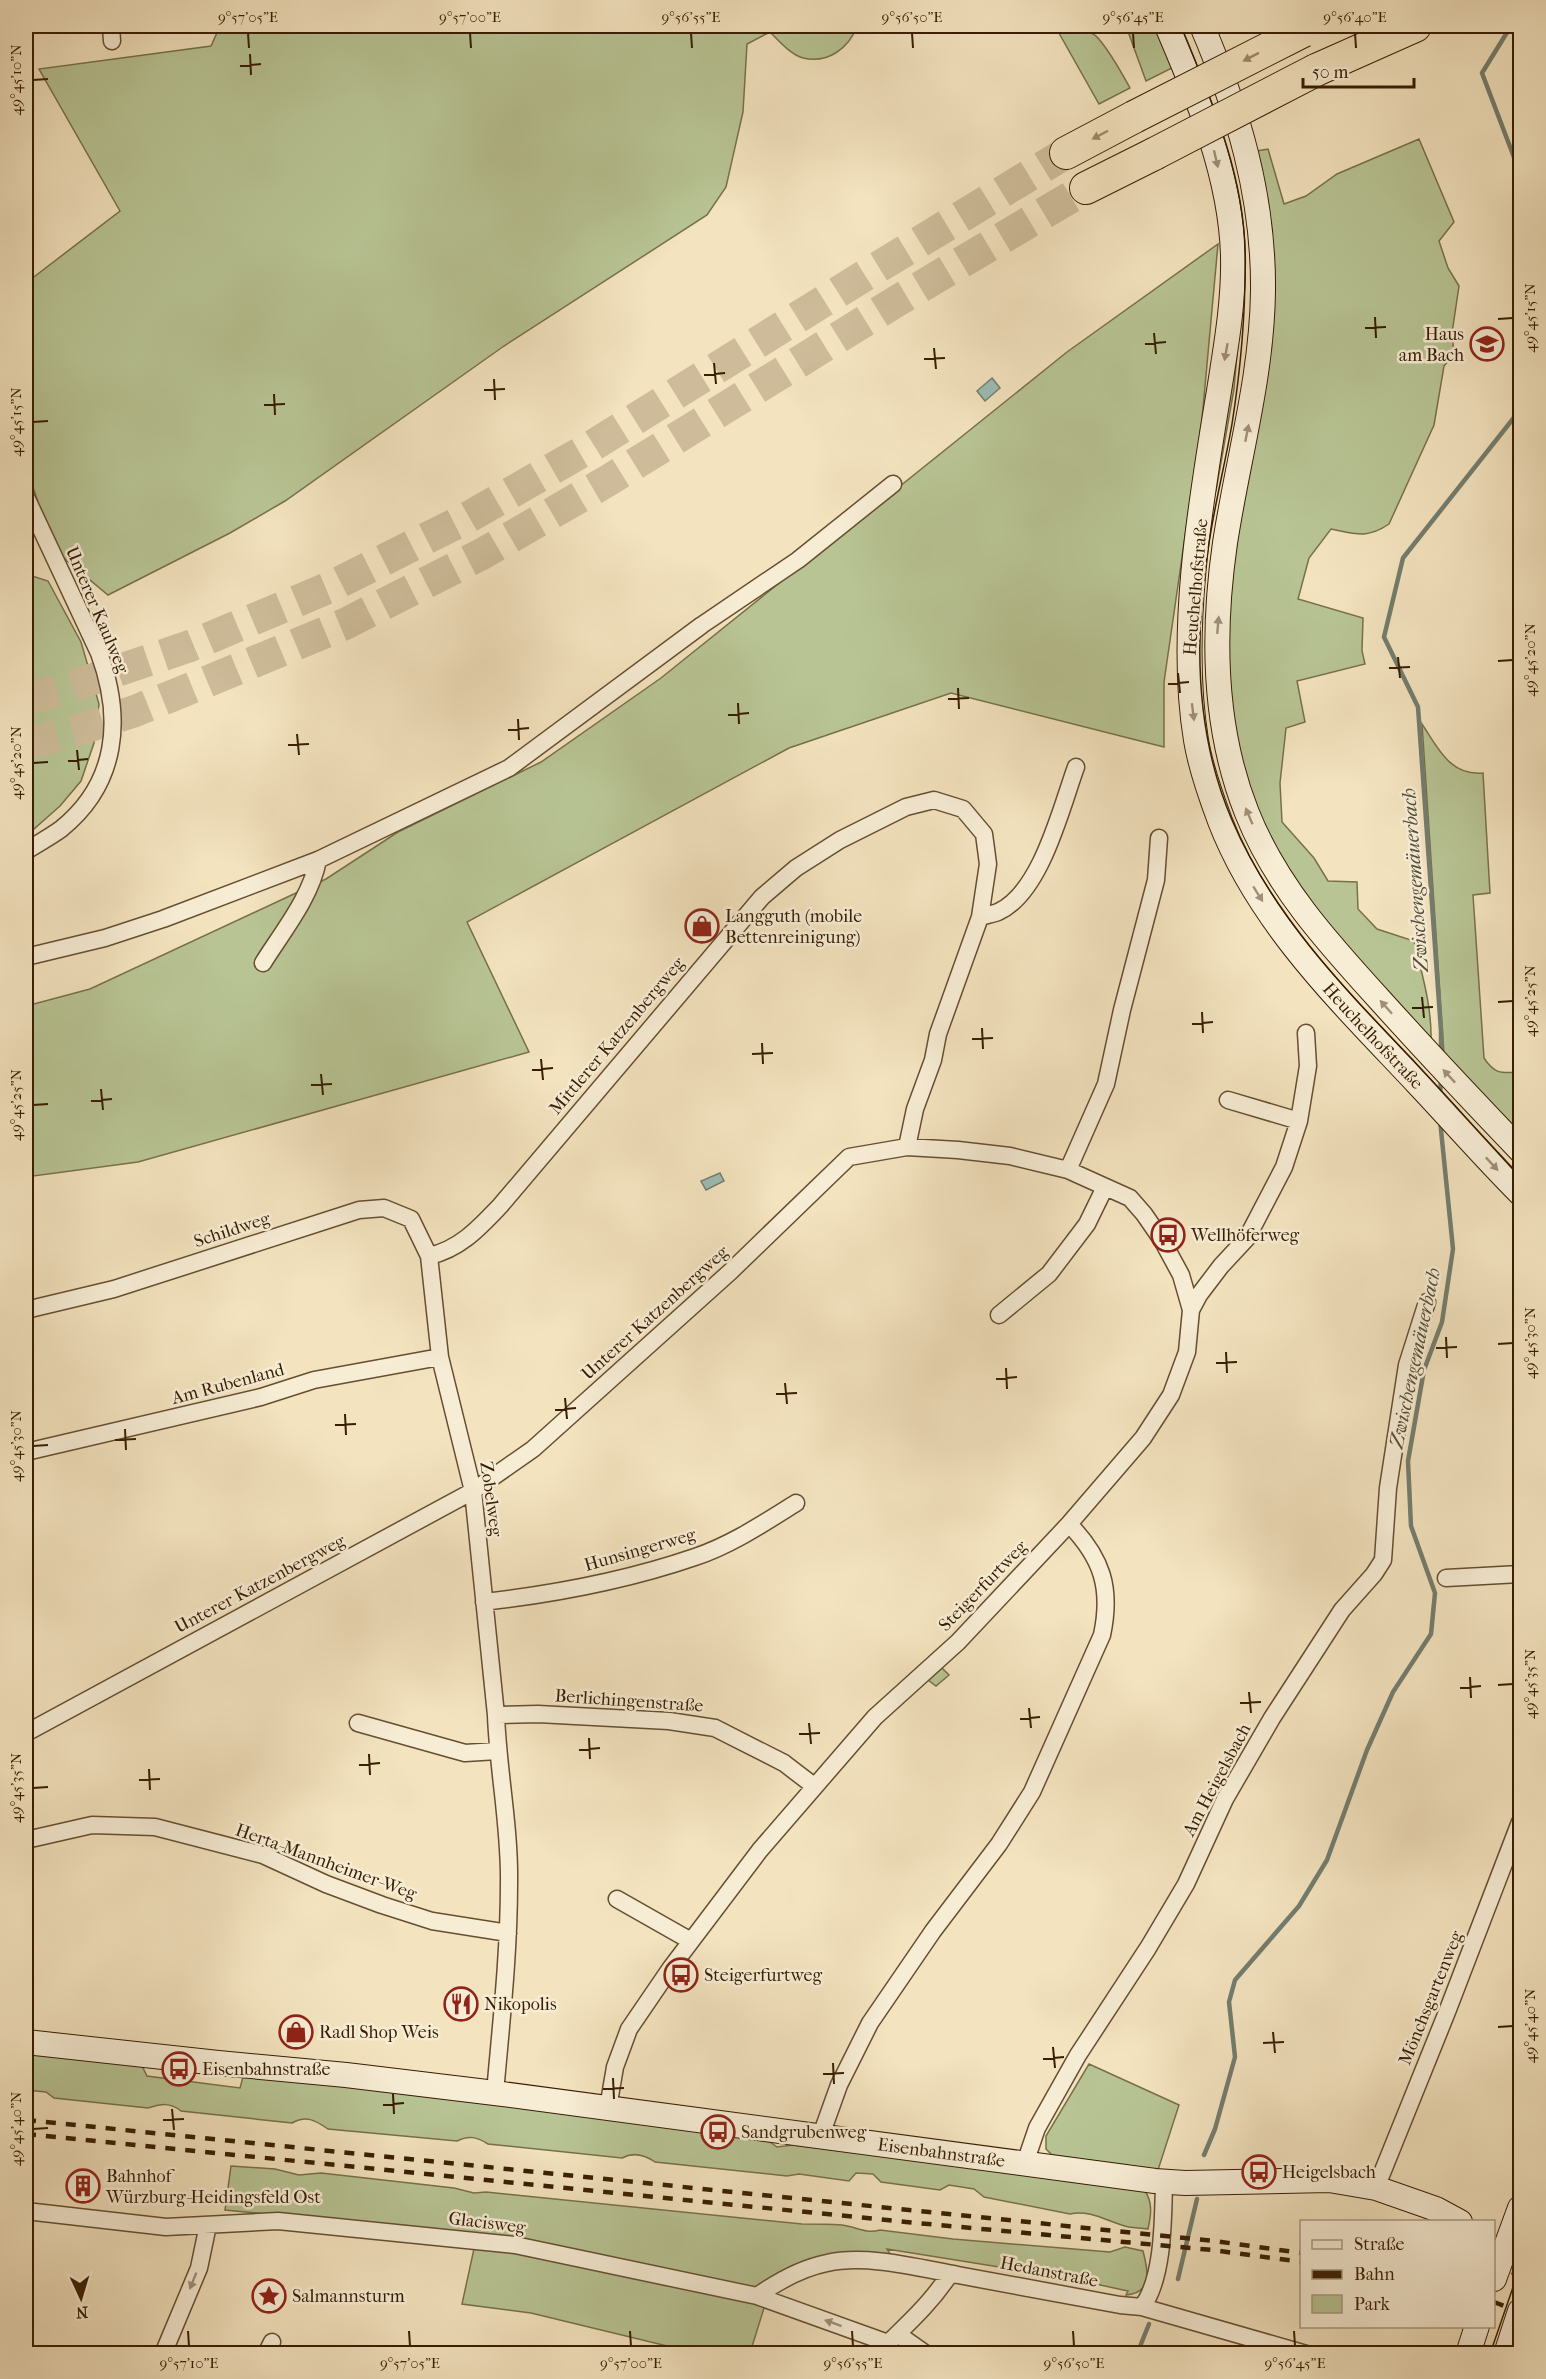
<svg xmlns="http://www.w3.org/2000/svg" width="1546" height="2379" viewBox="0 0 1546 2379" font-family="'IM FELL French Canon',serif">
	<rect width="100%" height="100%" fill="#f3e3bf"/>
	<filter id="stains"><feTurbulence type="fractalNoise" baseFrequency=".00333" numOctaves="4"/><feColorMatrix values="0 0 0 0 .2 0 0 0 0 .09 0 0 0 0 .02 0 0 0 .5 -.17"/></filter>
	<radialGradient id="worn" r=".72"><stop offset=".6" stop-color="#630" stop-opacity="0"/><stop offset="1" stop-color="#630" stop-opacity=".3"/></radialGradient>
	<path fill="#b8c494" stroke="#78704a" stroke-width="1.5" d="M220,26H857C849,48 828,64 803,58C791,55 779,41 770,32L747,44L743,112L726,187L707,215L504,346L285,501L230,533L108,595L53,549L34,490L26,476V283L120,211L39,69L211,46Z
		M1055,26H1084C1087,33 1093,32 1098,38C1111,53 1120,70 1130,88L1099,104Z
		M1126,26H1155L1174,67L1146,81Z
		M1419,139L1454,222L1439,241L1448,268L1459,286L1452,333L1454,354L1444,366L1434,425L1389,524C1367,539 1356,534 1331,529L1309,558L1298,599L1363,618L1362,651L1365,664L1297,681L1305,722L1286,728L1280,783L1282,822L1314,858L1328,881L1357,882L1358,909L1377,929L1414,941C1422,974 1432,1007 1431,1041L1396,1007L1297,888L1260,819L1234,738L1227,684L1228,632L1235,542L1257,431V151L1268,149L1284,204L1306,196L1337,174Z
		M1218,244L1202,419L1164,682V747L951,693L789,748L467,922L529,1052L138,1162L26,1177V1006L90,989L326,879L398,832L541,762L661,678L1067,352Z
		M1240,320L1234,389L1216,491L1211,496Z
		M26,574L48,581L81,642L99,704L94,743L81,781L60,806L26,836Z
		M1422,724C1438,748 1450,776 1483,773L1490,893L1473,895L1484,1058C1495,1075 1502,1073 1520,1072V1138L1444,1054Z
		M942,1668L949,1675L936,1686L928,1680Z
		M26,2050L141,2064L147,2076L240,2088L243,2077C420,2092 595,2115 770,2142L777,2147L793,2145L1015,2173L1145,2191C1153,2203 1151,2215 1148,2229C1142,2228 1135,2228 1129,2227C1110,2223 1091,2209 1070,2214L984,2197L974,2189L949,2185L940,2190L881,2182L873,2174L856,2173L849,2181L799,2174L787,2176L655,2162C645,2155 633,2152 622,2158L488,2144C477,2137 469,2135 457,2141L328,2129C315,2120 306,2115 292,2123L181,2111C170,2102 161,2104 148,2108L54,2098L46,2092L26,2090Z
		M1089,2064L1179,2105L1158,2170L1052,2155L1046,2149V2136Z
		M231,2166L275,2169L299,2175L321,2173L454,2188L474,2193L486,2192L802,2224C816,2224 828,2224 842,2225C857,2227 865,2234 880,2230L953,2239L1110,2252L1125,2247L1143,2251C1148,2271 1154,2292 1126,2295L1128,2291L1068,2278L887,2249L896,2264L853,2261L773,2279L750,2353H696L531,2313L462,2304L477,2235L225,2210Z"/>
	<path fill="#9cbdb7" stroke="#747d6e" stroke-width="1.5" d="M992,378L1000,388L985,401L977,391Z
		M720,1173L724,1181L706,1190L701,1181Z"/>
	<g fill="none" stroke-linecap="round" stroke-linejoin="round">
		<path stroke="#747d6e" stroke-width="4.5" d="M1511,26L1482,73L1520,173
			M1441,1054V1031L1418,707L1384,637L1403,558L1520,410
			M1440,1096L1441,1078
			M1204,2155L1215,2129L1235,2057L1229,2002L1235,1980L1299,1906L1327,1860L1367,1750L1393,1692L1431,1634L1435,1593L1411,1526L1408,1461L1424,1370L1442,1322L1453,1249L1440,1120
			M1178,2279L1197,2199
			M1137,2354L1149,2324"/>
		<path stroke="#cdbb99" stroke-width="32" stroke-dasharray="32 16" stroke-linecap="butt" d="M26,699L64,689L190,646L328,588L467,518L592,446L875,269L1066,153
			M26,744L75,731L135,711L206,682L345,624L482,554L609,480L897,301L1086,188"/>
		<defs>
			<path id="street" d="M111,26L112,41
				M26,497L99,653C123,718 118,783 61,829C50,837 37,844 26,851
				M980,917C986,915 993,914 998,912C1041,893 1061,808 1076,767
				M26,957L105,938L163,919L318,860L509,768L702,625L798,560L893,484
				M263,963C283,931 311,897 318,860
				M1228,1100L1299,1121
				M1068,1170L1106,1084L1122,1010L1156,880L1159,838
				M429,1256C460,1249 479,1228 500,1206L762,897L796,868L840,840L906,807L934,800L963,809L984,834L988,864L980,917L938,1034L933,1060L915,1109L907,1147
				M26,1310L114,1289L359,1210L384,1208L411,1219L429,1256L440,1357L473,1491L496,1715C498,1771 510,1827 509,1883C509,1954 501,2024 495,2093
				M999,1315L1049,1274L1087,1224L1105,1187
				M26,1452L261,1397L314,1380L440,1357
				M1446,1578L1520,1574
				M484,1602C554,1594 628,1580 695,1557C731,1545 764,1523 796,1503
				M496,1715L538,1714L669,1721L715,1728L784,1763L814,1786
				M358,1723L465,1753L497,1751
				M26,1733L473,1491L533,1449L730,1272L849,1157L907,1147L958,1150L1010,1156L1068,1170L1130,1198L1144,1214L1162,1240L1181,1275L1191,1310
				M26,1840L92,1825L155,1827L263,1855L326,1884L382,1905L432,1921L508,1933
				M617,1899L691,1941
				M608,2108L615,2067L629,2029L670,1969L760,1850L875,1717L958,1642L1069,1524L1143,1438L1171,1395L1187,1352L1191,1310L1199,1295L1221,1266L1247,1238L1284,1167L1299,1121L1308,1066L1306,1033
				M820,2138L839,2085L870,2023L933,1931L999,1844L1032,1792L1102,1635C1112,1588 1102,1558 1069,1524
				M1025,2163L1037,2128L1078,2055L1148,1948L1186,1884L1225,1799L1272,1718L1342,1610L1374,1574L1383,1560L1388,1488L1407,1365L1427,1302
				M1376,2188L1447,2012L1520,1822
				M26,2211L166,2227L278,2221L515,2245L757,2296C777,2282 802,2268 827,2263C866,2254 919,2268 958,2275C1012,2285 1066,2295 1120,2305L1142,2307L1306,2354
				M757,2296L888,2343
				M1142,2307C1164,2278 1163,2217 1164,2182
				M899,2335L926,2354
				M163,2354L199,2268L208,2225
				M266,2354L272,2342
				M877,2354C905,2326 928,2307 950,2274"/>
			<g id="secondary">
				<path id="s1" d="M1167,26C1198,98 1231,176 1233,256C1234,302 1226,346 1219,391C1201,500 1178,631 1196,740C1200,765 1211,797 1220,821C1260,925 1344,1005 1418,1084C1452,1120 1485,1158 1520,1193"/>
				<path d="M1202,26C1238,110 1264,197 1263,291C1262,377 1238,458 1225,543C1212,633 1213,728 1247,813C1276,886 1328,943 1380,1000C1426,1051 1473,1101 1520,1150"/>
				<path id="s2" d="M26,2042L218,2063L346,2075L495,2093L1155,2181L1185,2183L1329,2180L1376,2188L1436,2209L1460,2222"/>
				<path d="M1494,2279L1520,2208"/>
				<path d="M1468,2354L1477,2326"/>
				<path d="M1506,2354L1520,2311"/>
			</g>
			<path id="highway" d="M1316,70L1415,26
				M1066,153L1134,117
				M1086,188L1154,154"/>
		</defs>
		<use href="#street" stroke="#664e30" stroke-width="19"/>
		<use href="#secondary" stroke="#371d01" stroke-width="26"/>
		<use href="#highway" stroke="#371d01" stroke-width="34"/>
		<use href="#street" stroke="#f7edd5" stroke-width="16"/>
		<use href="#secondary" stroke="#f7edd5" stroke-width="24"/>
		<use href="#highway" stroke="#f3e3bf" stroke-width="32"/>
		<path stroke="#371d01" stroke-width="1.5" d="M1181,26C1210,97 1244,173 1245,252C1246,310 1241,367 1232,424C1225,464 1215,503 1209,543C1194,635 1195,734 1232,820C1272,914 1343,987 1412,1059C1448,1098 1484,1138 1520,1177
			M1512,2274L1520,2248
			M1490,2354L1520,2267"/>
		<path stroke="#371d01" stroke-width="4.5" stroke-dasharray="10 10" stroke-linecap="butt" d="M26,2120L1214,2241L1302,2253
			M26,2134L906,2222L1212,2250L1302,2262
			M1494,2302L1520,2312"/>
		<defs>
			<path id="highway-bridge" d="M1134,117L1303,31
				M1154,154L1316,70"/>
		</defs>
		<use href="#highway-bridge" stroke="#371d01" stroke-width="34" stroke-linecap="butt"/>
		<use href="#highway-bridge" stroke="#f3e3bf" stroke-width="32"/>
	</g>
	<defs><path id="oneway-solid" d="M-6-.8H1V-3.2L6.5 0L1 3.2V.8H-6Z" transform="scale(1.5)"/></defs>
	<g fill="#9e8a6a">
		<use href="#oneway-solid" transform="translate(1251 57) rotate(153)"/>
		<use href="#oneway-solid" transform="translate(1100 135) rotate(152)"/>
	</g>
	<g fill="#a18f76">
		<use href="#oneway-solid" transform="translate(1216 159) rotate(77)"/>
		<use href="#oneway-solid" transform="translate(1226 352) rotate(100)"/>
		<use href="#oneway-solid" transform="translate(1247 433) rotate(-79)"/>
		<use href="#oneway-solid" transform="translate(1218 625) rotate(-85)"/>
		<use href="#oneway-solid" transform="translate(1193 712) rotate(83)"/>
		<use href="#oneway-solid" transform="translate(1249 816) rotate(-113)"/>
		<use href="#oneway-solid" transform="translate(1258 894) rotate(58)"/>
		<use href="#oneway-solid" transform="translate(1386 1007) rotate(-132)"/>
		<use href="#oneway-solid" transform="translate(1449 1076) rotate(-133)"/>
		<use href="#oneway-solid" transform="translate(1492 1164) rotate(47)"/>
		<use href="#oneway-solid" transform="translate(193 2281) rotate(112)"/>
		<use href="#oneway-solid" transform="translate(833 2323) rotate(-160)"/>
	</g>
	<path fill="none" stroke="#371d01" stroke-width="2" d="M248,33L249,48M470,33L471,48M691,33L692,48M912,33L913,48M1133,33L1134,48M1355,33L1356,48M250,54L251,75M240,66L261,64M33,80L48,79M1375,317L1376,338M1498,319L1513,318M1365,328L1386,327M1154,333L1156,354M1145,344L1166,342M934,348L936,369M924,359L945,358M714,363L716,384M704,375L725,373M494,379L495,400M484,390L505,389M274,394L275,415M264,405L285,404M33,422L48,421M1398,657L1400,678M1498,661L1513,660M1389,668L1410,667M1178,673L1180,693M1168,684L1189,682M958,688L959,709M948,699L969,698M738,703L739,724M728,715L749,713M518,719L519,740M508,730L529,728M297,734L299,755M288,745L309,744M77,750L79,770M68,761L88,759M33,763L48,762M1422,997L1424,1018M1498,1002L1513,1001M1412,1008L1433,1007M1202,1012L1203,1033M1192,1024L1213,1022M982,1028L983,1049M972,1039L993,1038M762,1043L763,1064M752,1054L773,1053M541,1059L543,1080M532,1070L553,1068M321,1074L323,1095M311,1085L332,1084M101,1089L103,1110M91,1101L112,1099M33,1105L48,1104M1446,1337L1447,1358M1498,1344L1513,1343M1436,1348L1457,1347M1226,1352L1227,1373M1216,1363L1237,1362M1006,1368L1007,1389M996,1379L1017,1377M785,1383L787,1404M776,1394L797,1393M565,1398L567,1419M555,1410L576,1408M345,1414L346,1435M335,1425L356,1424M125,1429L126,1450M115,1440L136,1439M33,1446L48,1445M1470,1677L1471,1698M1498,1685L1513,1684M1460,1688L1481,1686M1249,1692L1251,1713M1240,1703L1261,1702M1029,1708L1031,1728M1020,1719L1040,1717M809,1723L811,1744M799,1734L820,1733M589,1738L590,1759M579,1750L600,1748M369,1754L370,1775M359,1765L380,1763M149,1769L150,1790M139,1780L160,1779M33,1788L48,1787M1498,2027L1513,2026M1273,2032L1275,2053M1263,2043L1284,2042M1053,2047L1055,2068M1043,2059L1064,2057M833,2063L834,2084M823,2074L844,2073M613,2078L614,2099M603,2089L624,2088M393,2094L394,2114M383,2105L404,2103M172,2109L174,2130M163,2120L184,2119M33,2129L48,2128M188,2331L189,2346M409,2331L410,2346M630,2331L631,2346M852,2331L853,2346M1073,2331L1074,2346M1294,2331L1295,2346"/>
	<defs>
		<symbol id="school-ring" viewBox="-11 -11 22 22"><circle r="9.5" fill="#f7edd5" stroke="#8f2418" stroke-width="1.5"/><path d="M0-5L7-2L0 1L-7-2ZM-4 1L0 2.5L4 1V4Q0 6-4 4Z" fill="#8f2418"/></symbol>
		<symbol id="shop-ring" viewBox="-11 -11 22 22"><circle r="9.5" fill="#f7edd5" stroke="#8f2418" stroke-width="1.5"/><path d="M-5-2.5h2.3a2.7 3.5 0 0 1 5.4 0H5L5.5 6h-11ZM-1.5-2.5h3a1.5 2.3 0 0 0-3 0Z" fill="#8f2418"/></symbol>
		<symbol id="bus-ring" viewBox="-11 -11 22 22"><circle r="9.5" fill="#f7edd5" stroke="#8f2418" stroke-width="1.5"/><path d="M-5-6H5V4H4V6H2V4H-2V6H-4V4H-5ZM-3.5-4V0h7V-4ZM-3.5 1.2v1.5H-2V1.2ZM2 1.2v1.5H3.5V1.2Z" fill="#8f2418"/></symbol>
		<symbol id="restaurant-ring" viewBox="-11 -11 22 22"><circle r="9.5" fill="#f7edd5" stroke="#8f2418" stroke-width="1.5"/><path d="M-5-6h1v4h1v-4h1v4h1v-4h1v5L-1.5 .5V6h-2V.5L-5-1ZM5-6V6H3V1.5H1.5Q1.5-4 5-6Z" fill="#8f2418"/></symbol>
		<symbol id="building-ring" viewBox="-11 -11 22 22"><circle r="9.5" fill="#f7edd5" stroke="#8f2418" stroke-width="1.5"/><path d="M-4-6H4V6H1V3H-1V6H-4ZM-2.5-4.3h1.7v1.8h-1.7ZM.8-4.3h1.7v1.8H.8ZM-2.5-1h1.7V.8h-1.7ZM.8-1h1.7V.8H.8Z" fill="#8f2418"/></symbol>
		<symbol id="sight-ring" viewBox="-11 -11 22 22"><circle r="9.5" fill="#f7edd5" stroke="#8f2418" stroke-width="1.5"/><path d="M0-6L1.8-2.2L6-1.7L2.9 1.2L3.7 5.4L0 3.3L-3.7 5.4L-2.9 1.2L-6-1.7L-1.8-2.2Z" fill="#8f2418"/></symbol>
	</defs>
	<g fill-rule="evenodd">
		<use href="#school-ring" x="1468" y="325" width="38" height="38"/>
		<use href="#shop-ring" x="683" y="907" width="38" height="38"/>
		<use href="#bus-ring" x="1149" y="1216" width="38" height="38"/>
		<use href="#bus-ring" x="662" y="1956" width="38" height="38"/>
		<use href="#restaurant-ring" x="442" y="1985" width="38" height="38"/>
		<use href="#shop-ring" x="277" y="2013" width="38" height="38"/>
		<use href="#bus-ring" x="160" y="2050" width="38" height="38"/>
		<use href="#bus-ring" x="699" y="2113" width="38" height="38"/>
		<use href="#bus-ring" x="1240" y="2153" width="38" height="38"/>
		<use href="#building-ring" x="64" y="2167" width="38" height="38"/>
		<use href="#sight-ring" x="250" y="2277" width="38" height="38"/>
	</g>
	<g text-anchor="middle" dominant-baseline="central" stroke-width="5" stroke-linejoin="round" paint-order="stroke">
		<g font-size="18" fill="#371d01" stroke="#f7edd5" text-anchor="start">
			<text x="1464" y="334" text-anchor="end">Haus<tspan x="1464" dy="21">am Bach</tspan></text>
			<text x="725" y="916">Langguth (mobile<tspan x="725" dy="21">Bettenreinigung)</tspan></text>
			<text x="1191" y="1235">Wellhöferweg</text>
			<text x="704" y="1975">Steigerfurtweg</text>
			<text x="484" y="2004">Nikopolis</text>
			<text x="319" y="2032">Radl Shop Weis</text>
			<text x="202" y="2069">Eisenbahnstraße</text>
			<text x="741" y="2132">Sandgrubenweg</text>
			<text x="1282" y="2172">Heigelsbach</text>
			<text x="106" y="2176">Bahnhof<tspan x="106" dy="21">Würzburg-Heidingsfeld Ost</tspan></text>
			<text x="292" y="2296">Salmannsturm</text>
		</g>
		<g font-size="18" fill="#371d01" stroke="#f7edd5">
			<text transform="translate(1196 587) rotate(-85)">Heuchelhofstraße</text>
			<text transform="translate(97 610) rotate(67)">Unterer Kaulweg</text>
			<text transform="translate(617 1036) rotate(-50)">Mittlerer Katzenbergweg</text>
			<text stroke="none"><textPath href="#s1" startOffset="1078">Heuchelhofstraße</textPath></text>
			<text transform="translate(232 1230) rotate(-18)">Schildweg</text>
			<text transform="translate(655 1313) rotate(-42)">Unterer Katzenbergweg</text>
			<text transform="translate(228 1384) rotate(-15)">Am Rubenland</text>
			<text transform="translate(491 1499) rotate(82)">Zobelweg</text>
			<text transform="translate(640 1550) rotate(-16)">Hunsingerweg</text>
			<text transform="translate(260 1584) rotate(-28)">Unterer Katzenbergweg</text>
			<text transform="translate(983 1586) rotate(-46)">Steigerfurtweg</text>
			<text transform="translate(629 1701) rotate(4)">Berlichingenstraße</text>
			<text transform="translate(1217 1780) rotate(-62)">Am Heigelsbach</text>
			<text transform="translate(326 1862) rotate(20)">Herta-Mannheimer-Weg</text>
			<text transform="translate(1431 1998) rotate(-68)">Mönchsgartenweg</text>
			<text stroke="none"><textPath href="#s2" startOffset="922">Eisenbahnstraße</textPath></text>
			<text transform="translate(487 2223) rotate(7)">Glacisweg</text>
			<text transform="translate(1049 2272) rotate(11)">Hedanstraße</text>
		</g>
		<g font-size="20" font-style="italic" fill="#554d38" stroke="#f7edd5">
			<text transform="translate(1415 880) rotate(-94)">Zwischengemäuerbach</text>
			<text transform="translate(1415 1358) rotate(-78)">Zwischengemäuerbach</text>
		</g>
	</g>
	<rect width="1546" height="2379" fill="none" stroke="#f3e3bf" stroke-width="66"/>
	<rect x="1300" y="2220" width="195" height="108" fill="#f7edd5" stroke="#aa9a80" stroke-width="1.5"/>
	<rect x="1312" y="2240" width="30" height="9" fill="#f7edd5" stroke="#aa9a80" stroke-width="1.5"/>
	<text x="1354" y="2250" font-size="18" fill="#371d01">Straße</text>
	<rect x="1312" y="2270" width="30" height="9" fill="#371d01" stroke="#aa9a80" stroke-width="1.5"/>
	<text x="1354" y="2280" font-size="18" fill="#371d01">Bahn</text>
	<rect x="1312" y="2295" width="30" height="18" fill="#b8c494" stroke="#aa9a80" stroke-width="1.5"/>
	<text x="1354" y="2310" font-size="18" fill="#371d01">Park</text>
	<g transform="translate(81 2298) rotate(176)" stroke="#f7edd5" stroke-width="4.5" paint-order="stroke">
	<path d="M0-4.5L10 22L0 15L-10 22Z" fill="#371d01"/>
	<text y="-9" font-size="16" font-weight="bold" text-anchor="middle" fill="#371d01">N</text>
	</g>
	<path d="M1303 78v9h111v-9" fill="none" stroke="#371d01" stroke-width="3"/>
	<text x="1312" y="78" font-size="18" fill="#371d01" stroke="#f7edd5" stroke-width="4.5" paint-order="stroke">50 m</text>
	<rect x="33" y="33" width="1480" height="2313" fill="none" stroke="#371d01" stroke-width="2"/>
	<g font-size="15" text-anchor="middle" fill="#371d01">
		<text x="248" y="22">9°57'05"E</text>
		<text x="470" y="22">9°57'00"E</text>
		<text x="691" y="22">9°56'55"E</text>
		<text x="912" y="22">9°56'50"E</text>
		<text x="1133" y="22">9°56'45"E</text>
		<text x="1355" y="22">9°56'40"E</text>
		<text transform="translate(16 80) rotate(-90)" y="5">49°45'10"N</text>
		<text transform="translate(1530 318) rotate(-90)" y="5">49°45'15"N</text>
		<text transform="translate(16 422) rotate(-90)" y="5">49°45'15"N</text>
		<text transform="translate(1530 660) rotate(-90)" y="5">49°45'20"N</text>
		<text transform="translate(16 763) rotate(-90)" y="5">49°45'20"N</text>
		<text transform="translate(1530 1001) rotate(-90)" y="5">49°45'25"N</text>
		<text transform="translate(16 1105) rotate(-90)" y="5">49°45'25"N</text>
		<text transform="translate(1530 1343) rotate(-90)" y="5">49°45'30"N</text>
		<text transform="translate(16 1446) rotate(-90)" y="5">49°45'30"N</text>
		<text transform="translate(1530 1684) rotate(-90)" y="5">49°45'35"N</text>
		<text transform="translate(16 1788) rotate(-90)" y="5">49°45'35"N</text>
		<text transform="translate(1530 2026) rotate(-90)" y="5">49°45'40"N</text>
		<text transform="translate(16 2129) rotate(-90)" y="5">49°45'40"N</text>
		<text x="189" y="2368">9°57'10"E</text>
		<text x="410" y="2368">9°57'05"E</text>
		<text x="631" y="2368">9°57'00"E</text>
		<text x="853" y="2368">9°56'55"E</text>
		<text x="1074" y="2368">9°56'50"E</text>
		<text x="1295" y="2368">9°56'45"E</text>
	</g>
	<rect width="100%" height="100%" filter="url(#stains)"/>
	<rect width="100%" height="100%" fill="url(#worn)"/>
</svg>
